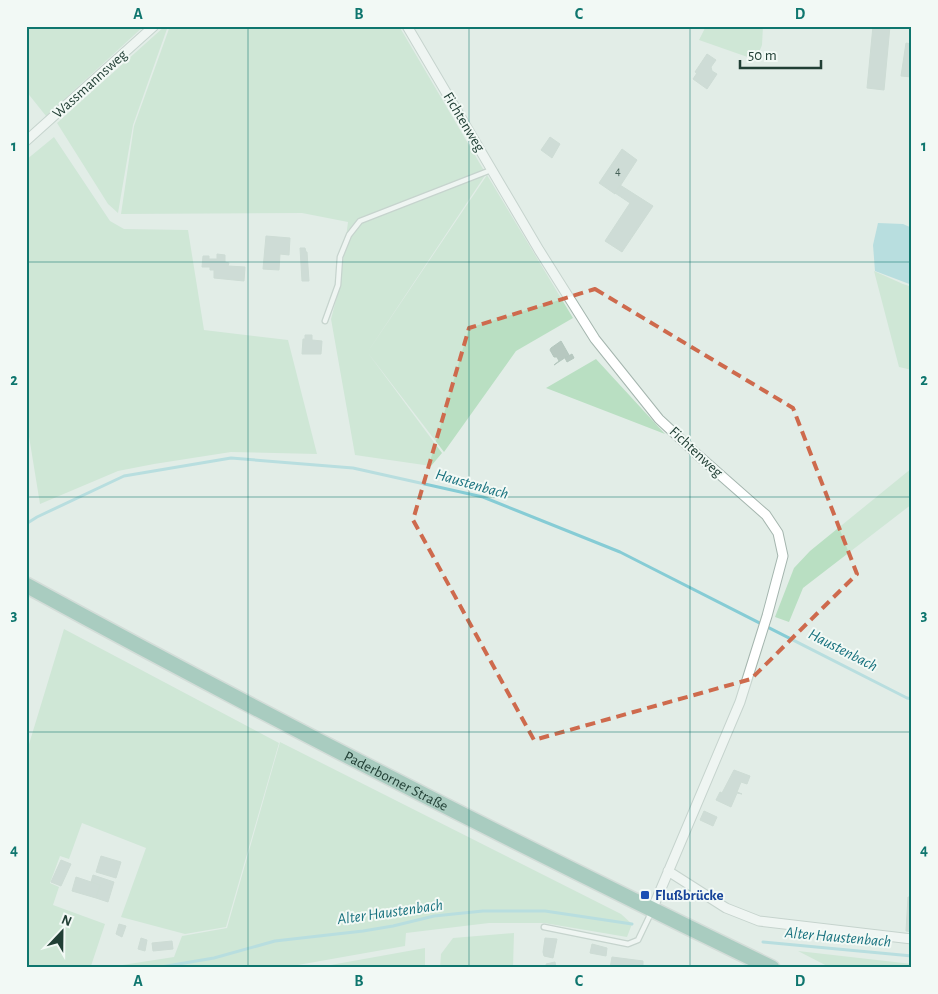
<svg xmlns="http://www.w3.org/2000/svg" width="938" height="994" viewBox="0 0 938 994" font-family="'Alegreya Sans',sans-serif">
	<rect width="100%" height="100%" fill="#e2ede7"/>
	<path fill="#b9dfc2" d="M26,26H144L46,116L26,91Z
		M165,26H168L133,125L118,213L108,204L57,123Z
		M170,26H399L486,174L367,353L487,175L573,318L516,351L444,452L368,353L442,453L431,466L355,455L331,319L340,285L348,222L302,213L121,214L134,126Z
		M706,26H763L762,45L756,60L699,40Z
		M54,137L110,221L124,229L188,230L204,330L288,340L317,454L231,452L154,464L118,471L40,504L26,418V160Z
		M874,271L903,284L912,287V370L899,367Z
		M596,359L665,434L546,388Z
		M912,468V504L803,588L789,622L775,617L794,568L810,551Z
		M64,629L279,743L226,927L185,934L121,917L146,848L82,823L69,859L60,856L50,883L59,887L53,905L105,924L91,966L84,968H26V754Z
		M280,742L621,914L632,924L627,937L544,923H489L406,933L405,946L281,968H103L174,957L182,936L227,928Z
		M514,933L513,968H440L441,954L453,938Z
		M425,948V968H314Z
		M798,951L912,964V968H831Z"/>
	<path fill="#86ccd5" d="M878,223L903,224L912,228V285L875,271L873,245Z"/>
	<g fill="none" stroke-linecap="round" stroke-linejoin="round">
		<path stroke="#86ccd5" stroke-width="3" d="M26,524L37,517L124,476L231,458L353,468L483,497L620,552L907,698L912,699
			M763,942L912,956
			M155,968L214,958L275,941L363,931L393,926L434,916L483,911H545L632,924"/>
	</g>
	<path fill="#b7c8c0" stroke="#b4c7be" d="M873,26H890L884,90L867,88Z
		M906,43L912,44V77L901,76Z
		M707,54L716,60L711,67L712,71L717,74L707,89L693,79L697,73L695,72Z
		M550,137L560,144L552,158L541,150Z
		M622,149L637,160L615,194L599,183Z
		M620,185L653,206L622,252L605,241L630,203L615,193Z
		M266,236L290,238L289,255L280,254L279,270L263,269Z
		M300,248H305L306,252H307L309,281H302Z
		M217,254L225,255V262L229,263L228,266L245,267L244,281L214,278V270H210V267H202L203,256H209V259H217Z
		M305,335H312V340L322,341L321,354H302L303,339H305Z
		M561,341L569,355L554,365L559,361L557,357H554L550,350L551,348Z
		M572,354L574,358L567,362L565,358Z
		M734,770L750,776L747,784L741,782L737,792L742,794L737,793L731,807L716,800L720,792L722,793Z
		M704,811L717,817L713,826L700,820Z
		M101,856L121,862L116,878L96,872Z
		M61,860L71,864L61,886L51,882Z
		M93,875L114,882L108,902L96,898L100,885L91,882Z
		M76,877L100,885L96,898L72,891Z
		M908,897H912V932L906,931Z
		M119,924L126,926L122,937L116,934Z
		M141,938L147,940L145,951L138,949Z
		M545,938L557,939L553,958L544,956L543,952Z
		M172,941L173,949L153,951L152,943Z
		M592,944L607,948L606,956L590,953Z
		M612,957L643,961V968H610Z
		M555,962L556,968H547L546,964Z"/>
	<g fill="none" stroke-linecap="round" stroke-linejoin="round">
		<defs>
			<path id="service" d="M325,321L338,285L340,257L349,235L360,221L491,170
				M544,927L628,944L638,940L651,913"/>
			<path id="minor" d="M407,26L539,250L595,339L659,419L700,457L766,515L778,533L783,556L767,616L740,702L652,910
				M26,141L154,26
				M668,871L726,908L759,921L912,939"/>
			<g id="primary">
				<path id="s1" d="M26,585C271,719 520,846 772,968"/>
			</g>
		</defs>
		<use href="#service" stroke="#a4b5ae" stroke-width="7"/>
		<use href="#minor" stroke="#a4b5ae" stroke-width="11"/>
		<use href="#primary" stroke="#c1c9c6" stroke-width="18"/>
		<use href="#service" stroke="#fff" stroke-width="4.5"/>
		<use href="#minor" stroke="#fff" stroke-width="9"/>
		<use href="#primary" stroke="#64a591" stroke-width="15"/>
	</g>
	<path d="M0 0H938V994H0ZM595,289L793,408L857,574L751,679L534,740L413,520L469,328Z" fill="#e2ede7" fill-opacity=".55" fill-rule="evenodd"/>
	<path fill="none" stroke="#ce6a4d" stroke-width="4" stroke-dasharray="10 6" stroke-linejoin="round" d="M595,289L793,408L857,574L751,679L534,740L413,520L469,328Z"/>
	<path fill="none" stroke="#0f766e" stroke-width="1" stroke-opacity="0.55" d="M248,26V968M469,26V968M690,26V968M26,262H912M26,497H912M26,732H912"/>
	<rect fill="#1a4fb4" stroke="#f2f9f5" stroke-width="2" x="640" y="890" width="10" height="10" rx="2.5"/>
	<g text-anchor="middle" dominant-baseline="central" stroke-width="4" stroke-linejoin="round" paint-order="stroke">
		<g font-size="12" fill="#466158">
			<text x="618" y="171">4</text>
		</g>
		<g font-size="15" fill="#213f35" stroke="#f2f9f5">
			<text transform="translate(90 84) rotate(-42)">Wassmannsweg</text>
			<text transform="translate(464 122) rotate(59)">Fichtenweg</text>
			<text transform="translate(696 452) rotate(43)">Fichtenweg</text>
			<text stroke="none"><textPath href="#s1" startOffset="419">Paderborner Straße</textPath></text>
		</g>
		<g font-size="15" font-weight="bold" fill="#164399" stroke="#f2f9f5" text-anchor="start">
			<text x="655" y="895">Flußbrücke</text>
		</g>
		<g font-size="16" font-style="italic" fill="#17717e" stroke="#f2f9f5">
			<text transform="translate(472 484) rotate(16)">Haustenbach</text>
			<text transform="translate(843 650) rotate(27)">Haustenbach</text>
			<text transform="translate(390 912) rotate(-8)">Alter Haustenbach</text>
			<text transform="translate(838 937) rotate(5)">Alter Haustenbach</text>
		</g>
	</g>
	<rect width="938" height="994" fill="none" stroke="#f2f9f5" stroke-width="55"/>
	<g transform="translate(62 932) rotate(22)" stroke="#f2f9f5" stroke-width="4" paint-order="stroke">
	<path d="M0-4L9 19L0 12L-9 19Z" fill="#213f35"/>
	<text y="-8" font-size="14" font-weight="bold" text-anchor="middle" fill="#213f35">N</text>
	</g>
	<path d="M740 60v8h81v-8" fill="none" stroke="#213f35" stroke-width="2.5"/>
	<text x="748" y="60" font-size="15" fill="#213f35" stroke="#f2f9f5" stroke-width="4" paint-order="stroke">50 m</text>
	<rect x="28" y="28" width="882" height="938" fill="none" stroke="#0f766e" stroke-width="2"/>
	<g font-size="16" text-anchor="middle" font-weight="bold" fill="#0f766e">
		<text x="138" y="19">A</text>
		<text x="359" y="19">B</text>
		<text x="579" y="19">C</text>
		<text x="800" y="19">D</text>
		<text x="14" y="151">1</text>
		<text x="924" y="151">1</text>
		<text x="14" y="385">2</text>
		<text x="924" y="385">2</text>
		<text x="14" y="620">3</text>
		<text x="924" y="620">3</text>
		<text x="14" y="855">4</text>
		<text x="924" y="855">4</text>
		<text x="138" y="986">A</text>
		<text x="359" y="986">B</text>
		<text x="579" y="986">C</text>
		<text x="800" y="986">D</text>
	</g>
</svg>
